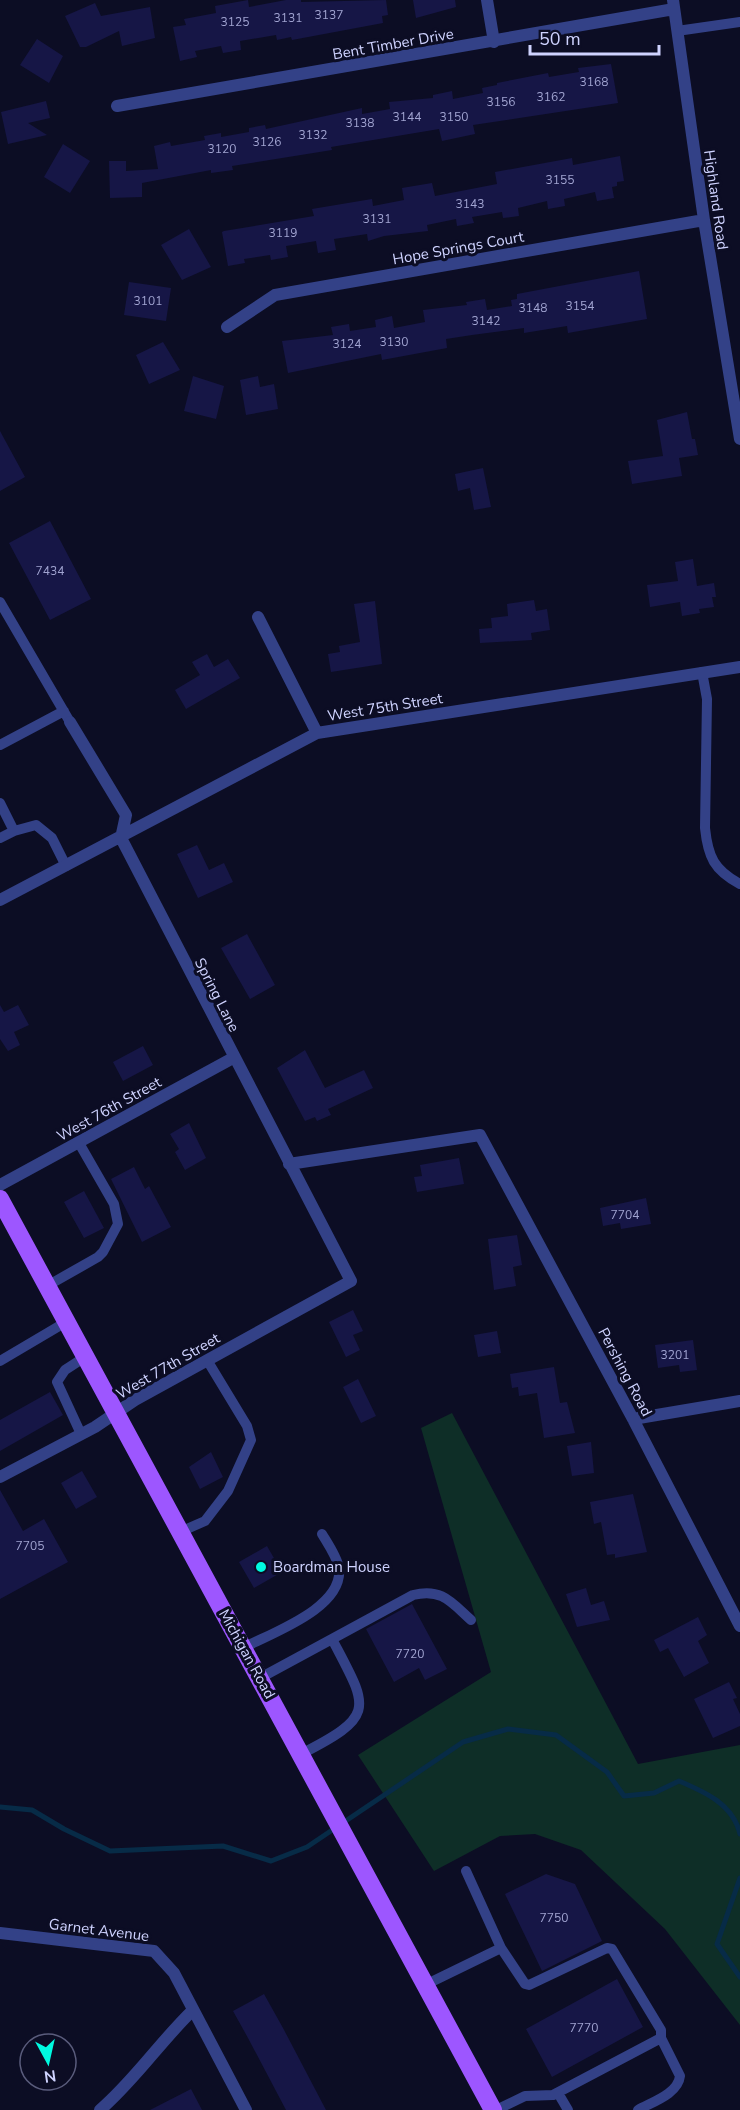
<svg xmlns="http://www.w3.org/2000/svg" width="740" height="2110" viewBox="0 0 740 2110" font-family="'Nunito Sans',sans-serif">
	<rect width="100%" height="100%" fill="#0c0d24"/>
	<path fill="#0e2e27" d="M452,1413L638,1764L740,1745V2025L665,1929L581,1850L535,1834L500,1836L434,1871L358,1755L491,1672L421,1428Z"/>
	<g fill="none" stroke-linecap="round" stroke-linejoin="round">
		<path stroke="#072b47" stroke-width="5" d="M0,1807L32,1810L64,1829L110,1851L223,1846L271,1861L307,1847L463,1742L508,1729L556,1735L607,1772L624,1796L654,1793L679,1781C705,1792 733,1804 740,1834
			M740,1878L717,1944L740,1977"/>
	</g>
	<path fill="#161646" d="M248,0L249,7L286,0H301V2L386,0L388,15L382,16L383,23L292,40L291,37L277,40L276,35L240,41L241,50L223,53L221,46L195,51L197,57L180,61L173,27L186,25L184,19L216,13L215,6Z
		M413,0H455L456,7L416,18Z
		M95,3L101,16L150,7L155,38L122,46L119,31L86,47H80L65,16Z
		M37,39L63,56L49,83L20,65Z
		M611,64L618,103L473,125L475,134L442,141L439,129L331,147L332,150L232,166L233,170L211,173V170L142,183V197L110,198L109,161H126V171L158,169L154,146L170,142L171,146L205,140L204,136L221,133V137L249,132V128L265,125L266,129L362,108V114L390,109L389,102L433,98V95L452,91L453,99L483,93L482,88L497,85V83L548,73L549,77L579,72L578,68Z
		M46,101L50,118L28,123L47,135L8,144L1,112Z
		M63,144L90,161L70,193L44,177Z
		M620,156L624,181L617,182V186L612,187L614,198L597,201L595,192L564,199L565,206L548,209L547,201L518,208L519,216L503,218L502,212L472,217L474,223L457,226L456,219L427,225L428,231L384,236L368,241L367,234L334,239L336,250L318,253L316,241L286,246L288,257L271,260L270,255L244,259L245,263L228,266L222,232L224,231L314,216L312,209L372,199L373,206L404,200L402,188L432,183L435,196L497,184L495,172L572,158L573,165Z
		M189,229L211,267L182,280L161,245Z
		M639,271L647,319L568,333L567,326L524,333V328L472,335L446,339L447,348L382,360L381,354L288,373L282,341L333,335L331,327L349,324L350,331L376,327L375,320L392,316L394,328L425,322L423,310L467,305L466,302L485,299L487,310L512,306L511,300L517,299V294Z
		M129,282L171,288L166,321L124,315Z
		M163,342L180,370L149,384L136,355Z
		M193,376L224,386L216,419L184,411Z
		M258,376L260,387L274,384L278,409L246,415L240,380Z
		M687,412L692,439H695L698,455L679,458L682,476L632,484L628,461L663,456L657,420Z
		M0,431L25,477L0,491Z
		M483,468L491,507L474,510L470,488L458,491L455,474Z
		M50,521L91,599L50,620L9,543Z
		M693,559L697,586L714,583L716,597H712L714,607L699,609L700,613L682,616L680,602L650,607L647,585L678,581L675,562Z
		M534,600L536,611L547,609L550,630L531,633L532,640L480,643L479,629L492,628L491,618L508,616L507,604Z
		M375,601L382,664L331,672L328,654L340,652L339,646L360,642L354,604Z
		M207,654L214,667L228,659L240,678L186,709L175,690L200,675L192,662Z
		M197,845L209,870L224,863L233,882L198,898L177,854Z
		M247,934L275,985L250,999L221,948Z
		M0,1005L4,1012L18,1005L29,1025L14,1032L20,1045L8,1051L0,1039Z
		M143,1046L153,1065L123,1081L113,1062Z
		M305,1050L325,1088L364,1070L373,1088L328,1109L331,1115L317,1121L315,1117L305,1121L277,1068Z
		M189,1123L206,1158L185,1170L175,1152L179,1149L170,1134Z
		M459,1158L464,1184L417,1192L414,1177L422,1176L420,1165Z
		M134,1167L145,1189L149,1186L171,1227L142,1242L111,1179Z
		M84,1191L104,1228L84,1238L64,1202Z
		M646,1198L651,1224L621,1229L620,1223L603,1226L600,1208Z
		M517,1235L522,1265L513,1267L516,1286L494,1290L488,1239Z
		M353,1310L363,1331L353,1335L360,1350L346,1357L329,1322Z
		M497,1331L501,1353L478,1357L474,1335Z
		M693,1340L697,1370L680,1372L679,1365L658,1368L655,1345Z
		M554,1367L560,1403L567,1402L575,1433L544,1438L537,1393L519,1396L518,1387L512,1388L510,1374Z
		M358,1379L376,1416L361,1423L343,1387Z
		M50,1392L63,1415L0,1451V1420Z
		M591,1442L594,1473L572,1476L567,1446Z
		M211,1452L223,1477L200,1489L189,1467Z
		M82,1471L97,1497L76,1509L61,1483Z
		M0,1490L23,1531L44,1519L68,1562L0,1599Z
		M633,1494L647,1552L615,1558V1554L607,1555L601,1522L594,1524L590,1502Z
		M267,1546L282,1572L254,1588L239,1562Z
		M586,1588L591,1605L604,1601L610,1620L577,1627L566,1594Z
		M412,1604L447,1669L425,1680L419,1668L394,1682L366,1629Z
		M698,1617L707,1635L698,1641L709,1663L684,1677L668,1648L660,1652L654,1640Z
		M729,1682L737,1698L733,1699L740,1714V1726L713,1738L694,1699Z
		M546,1874L575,1884L602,1941L542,1971L505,1894Z
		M617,1979L643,2027L552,2077L526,2029Z
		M264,1994L283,2028L326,2110H286L248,2038L233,2011Z
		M191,2089L202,2110H150Z"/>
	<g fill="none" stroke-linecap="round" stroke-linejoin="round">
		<path stroke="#334187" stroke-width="10" d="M677,31L740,22
			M0,602L70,722
			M702,672L707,699L705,828C708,857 714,870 740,884
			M0,745L64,711
			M0,803L14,831
			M0,838L14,831L36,825L52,838L66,866
			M47,1286L98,1257L103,1252L118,1224L114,1204L79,1143
			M0,1361L66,1322
			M81,1434L57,1382L65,1370L85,1357
			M180,1532L205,1521L228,1491L251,1440L247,1426L207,1360
			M243,1648C271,1633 344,1608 339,1568C337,1557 328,1544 322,1534
			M260,1678L332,1639
			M301,1754C378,1715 368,1708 332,1639L413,1595C442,1588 451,1602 471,1620
			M466,1871L501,1948
			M425,1985L501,1948L525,1984L529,1985L607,1948L612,1949L661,2030V2038
			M558,2093L568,2110
			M496,2110L525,2096L553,2095L661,2038L680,2076C678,2094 652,2102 638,2110"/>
		<path stroke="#334187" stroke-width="12" d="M487,0L494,42
			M673,0L704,220L740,439
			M117,106L674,9
			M227,327L275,295L704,220
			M258,617L317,733
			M0,900L317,733L740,667
			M289,1164L480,1135L633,1419L740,1626
			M0,1185L233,1058
			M633,1419L740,1401
			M0,1477L95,1427L135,1400L351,1281L121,838L126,815L70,722
			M0,1933L154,1951L174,1973L246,2110
			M100,2110C134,2081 160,2042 192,2011"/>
		<path stroke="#9d56ff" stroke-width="18" d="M0,1199L493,2110"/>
	</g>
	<circle fill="#00fae0" stroke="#0c0d24" stroke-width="2" cx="261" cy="1567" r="6"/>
	<g text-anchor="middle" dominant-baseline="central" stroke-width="6" stroke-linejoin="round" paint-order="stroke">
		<g font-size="12" fill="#a1a4d1">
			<text x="329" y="15">3137</text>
			<text x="288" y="18">3131</text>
			<text x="235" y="22">3125</text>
			<text x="594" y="82">3168</text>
			<text x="551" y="97">3162</text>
			<text x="501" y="102">3156</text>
			<text x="407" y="117">3144</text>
			<text x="454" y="117">3150</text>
			<text x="360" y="123">3138</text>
			<text x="313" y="135">3132</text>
			<text x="267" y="142">3126</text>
			<text x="222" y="149">3120</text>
			<text x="560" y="180">3155</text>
			<text x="470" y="204">3143</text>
			<text x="377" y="219">3131</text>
			<text x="283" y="233">3119</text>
			<text x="148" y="301">3101</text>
			<text x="580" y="306">3154</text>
			<text x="533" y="308">3148</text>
			<text x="486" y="321">3142</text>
			<text x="394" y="342">3130</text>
			<text x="347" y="344">3124</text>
			<text x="50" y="571">7434</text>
			<text x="625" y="1215">7704</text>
			<text x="675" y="1355">3201</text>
			<text x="30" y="1546">7705</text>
			<text x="410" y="1654">7720</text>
			<text x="554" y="1918">7750</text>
			<text x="584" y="2028">7770</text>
		</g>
		<g font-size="15" fill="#cfd3ff" stroke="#0c0d24">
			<text transform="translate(393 44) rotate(-10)">Bent Timber Drive</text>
			<text transform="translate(716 200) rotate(82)">Highland Road</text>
			<text transform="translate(458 248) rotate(-10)">Hope Springs Court</text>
			<text transform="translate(385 707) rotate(-9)">West 75th Street</text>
			<text transform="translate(217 995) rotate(63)">Spring Lane</text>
			<text transform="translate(109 1109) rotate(-29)">West 76th Street</text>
			<text transform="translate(168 1366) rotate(-30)">West 77th Street</text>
			<text transform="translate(625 1372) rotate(62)">Pershing Road</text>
			<text transform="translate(247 1654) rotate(61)">Michigan Road</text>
			<text transform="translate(99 1930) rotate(7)">Garnet Avenue</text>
		</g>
		<g font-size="15" fill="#cfd3ff" stroke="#0c0d24" text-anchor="start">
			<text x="273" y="1567">Boardman House</text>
		</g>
	</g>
	<g transform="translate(48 2062) rotate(172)"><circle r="28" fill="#0c0d24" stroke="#5a5c7c" stroke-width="1.5"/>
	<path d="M0-4.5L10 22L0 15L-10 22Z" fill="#00fae0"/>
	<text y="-9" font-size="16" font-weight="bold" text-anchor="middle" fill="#cfd3ff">N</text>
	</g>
	<path d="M530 45v9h129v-9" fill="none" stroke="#cfd3ff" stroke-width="3"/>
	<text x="539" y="45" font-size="18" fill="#cfd3ff" stroke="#0c0d24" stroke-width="4.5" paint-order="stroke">50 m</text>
</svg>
